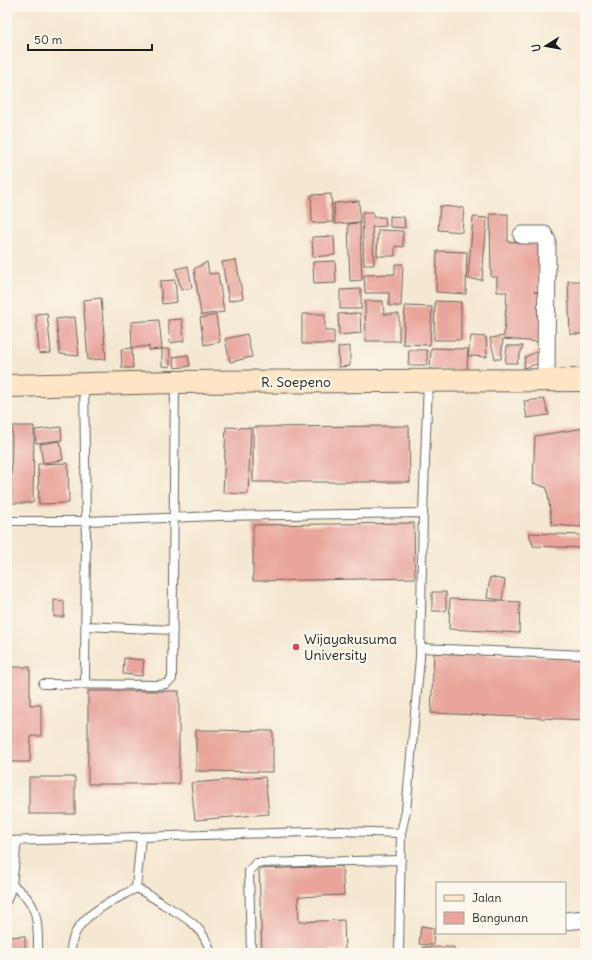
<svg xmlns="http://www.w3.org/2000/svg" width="592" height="960" viewBox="0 0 592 960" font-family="Delius,sans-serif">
	<rect width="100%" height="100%" fill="#fbf7ec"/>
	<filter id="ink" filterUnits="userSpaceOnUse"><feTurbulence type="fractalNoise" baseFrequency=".025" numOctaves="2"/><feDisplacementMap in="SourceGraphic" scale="8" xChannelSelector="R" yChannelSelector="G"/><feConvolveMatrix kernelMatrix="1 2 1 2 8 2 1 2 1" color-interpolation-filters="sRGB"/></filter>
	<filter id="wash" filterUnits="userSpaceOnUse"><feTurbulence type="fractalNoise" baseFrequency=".012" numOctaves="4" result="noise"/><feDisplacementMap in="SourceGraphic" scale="16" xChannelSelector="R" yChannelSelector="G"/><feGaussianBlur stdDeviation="0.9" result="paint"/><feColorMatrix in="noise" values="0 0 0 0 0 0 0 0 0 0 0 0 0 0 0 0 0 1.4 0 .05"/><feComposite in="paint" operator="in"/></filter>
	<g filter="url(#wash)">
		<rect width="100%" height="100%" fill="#f5e8d1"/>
		<g id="blocks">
			<path fill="#e9a59c" d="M331,194L333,222L312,223L311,195Z
				M359,201L360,222L335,224L334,203Z
				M440,206L464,208L462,232L438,230Z
				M362,212H373V217H385L386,226L372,227L374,265H364Z
				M490,214H508V242L538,241L539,291L534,292L544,293L540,342L503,339L501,359H495L490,338L504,336L507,292H497V277H491Z
				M390,216L404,217L405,228L390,227Z
				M473,217L487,218L482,280L468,279Z
				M360,223L362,280L350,281L348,224Z
				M378,230L403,231V247L395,246V256H377Z
				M334,236L335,255L313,257L312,237Z
				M437,251L467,252L466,294L436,292Z
				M236,260L243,298L229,301L222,262Z
				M335,261L336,283L314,284L313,262Z
				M207,262L209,274L218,273L224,312L201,315L194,269Z
				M395,264H403L401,306H389V293H365L364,275L395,274Z
				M188,266L192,288L181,290L176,269Z
				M175,280L177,302L162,304L160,281Z
				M568,281H585V334H570Z
				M361,289V309H340V290Z
				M101,298L106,359L88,360L83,300Z
				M365,301H383L384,314H399V341H366Z
				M435,301L461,302V340H434Z
				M405,306L432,307L430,345L403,344Z
				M47,313L51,353L39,354L36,314Z
				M360,313L361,333L339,335L338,314Z
				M302,314H325V331H334V344H302Z
				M216,315L220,342L204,345L200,318Z
				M75,317L79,356L60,354L56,319Z
				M9,319V353H7V320Z
				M182,319L184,341L170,343L168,320Z
				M159,320L162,349L149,350V346L132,348L131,322Z
				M247,334L252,357L230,362L225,339Z
				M471,336L486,337L487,357L468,356Z
				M350,346V366L339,367L338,347Z
				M507,346H523L517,363H505Z
				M132,348L133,368H122L121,349Z
				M431,348L468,349L467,371L430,369Z
				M162,349H170V367L162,366Z
				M409,350H427V365H408Z
				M538,351L540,363L524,368L525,357Z
				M188,355L190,366L175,368L173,357Z
				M544,399L549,415L527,418L524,401Z
				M7,423H9V482H7Z
				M12,426H34L33,503H11Z
				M409,426L410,482H253V427Z
				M61,427L62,440L36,443L35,430Z
				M226,427L251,428L248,494L223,493Z
				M585,428L582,527L552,525L547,488L533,483L535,436Z
				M60,441L63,460L43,463L40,444Z
				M68,463L69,503L39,504L38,464Z
				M414,523L415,578L253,581V525Z
				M529,533L580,535L583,548L533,546Z
				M490,577L505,580L502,600L487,598Z
				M432,592H446V611H432Z
				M450,599L520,602L519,633L449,629Z
				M54,600L64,601V617H54Z
				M434,653L585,659V720L431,713Z
				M124,658L144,660L142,676L123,674Z
				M7,667H30V705H41V736H31L30,762H7Z
				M88,691H179V784H88Z
				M196,730L273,731V772L196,771Z
				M29,777H75V814H29Z
				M265,777L269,814L195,820L191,783Z
				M342,866L344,895L298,897L299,922L344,920L345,950L262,953L259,869Z
				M421,926L434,928L433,945L419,944Z
				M25,936V953H7V937Z
				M423,947H454V953H423Z"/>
		</g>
	</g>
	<g filter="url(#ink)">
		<use href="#blocks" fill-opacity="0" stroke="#68635b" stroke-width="1"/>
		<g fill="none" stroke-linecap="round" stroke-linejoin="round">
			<defs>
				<path id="lane" d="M84,385L86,521L85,684
					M423,513L428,382
					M7,521H86L218,516L423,513L420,658L406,811L401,833L340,831L7,841
					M86,626L173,630
					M420,648L585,655
					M43,684L157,685L166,684L172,679L175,383
					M12,885C40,903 38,923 38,953
					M136,888C146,893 154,898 163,904C186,918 202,924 211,953
					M136,888L141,837
					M7,900L12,885L17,841
					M71,953C70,917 110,903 136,888
					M251,953L249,871L256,863L401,860
					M399,953L401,833"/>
				<path id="street" d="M522,235H544L547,241L546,380
					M565,921L585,919"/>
				<path id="secondary" d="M7,386L175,382L585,380"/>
			</defs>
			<use href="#lane" stroke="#68635b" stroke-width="10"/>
			<use href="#street" stroke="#68635b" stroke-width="19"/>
			<use href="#secondary" stroke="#68635b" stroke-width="24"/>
			<use href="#lane" stroke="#fff" stroke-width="8"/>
			<use href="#street" stroke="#fff" stroke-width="17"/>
			<use href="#secondary" stroke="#fde5c5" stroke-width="22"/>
		</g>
	</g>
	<circle fill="#d1495b" stroke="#fbf7ec" stroke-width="1.5" cx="296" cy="647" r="4"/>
	<g text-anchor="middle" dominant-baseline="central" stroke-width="4" stroke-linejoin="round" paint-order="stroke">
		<g font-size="14" fill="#1c1c1c" stroke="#fbf7ec">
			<text x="296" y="382">R. Soepeno</text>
		</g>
		<g font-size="14" fill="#1c1c1c" stroke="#fbf7ec" text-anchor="start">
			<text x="304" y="639">Wijayakusuma<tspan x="304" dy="16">University</tspan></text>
		</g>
	</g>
	<rect width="592" height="960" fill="none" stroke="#fbf7ec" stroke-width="24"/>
	<rect x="436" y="882" width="130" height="52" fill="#fbf7ec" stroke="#a29f99"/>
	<rect x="444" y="895" width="20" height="6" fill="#fde5c5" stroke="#a29f99"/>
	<text x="472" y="902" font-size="12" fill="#1c1c1c">Jalan</text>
	<rect x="444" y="912" width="20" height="12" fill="#e9a59c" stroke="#a29f99"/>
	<text x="472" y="922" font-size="12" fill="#1c1c1c">Bangunan</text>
	<g transform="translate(546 46) rotate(259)" stroke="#fbf7ec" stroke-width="3" paint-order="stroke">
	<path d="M0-3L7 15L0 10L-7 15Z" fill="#1c1c1c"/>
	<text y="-6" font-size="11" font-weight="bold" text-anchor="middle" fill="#1c1c1c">U</text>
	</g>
	<path d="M28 44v6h124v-6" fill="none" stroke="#1c1c1c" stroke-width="2"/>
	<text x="34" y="44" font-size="12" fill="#1c1c1c" stroke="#fbf7ec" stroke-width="3" paint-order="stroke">50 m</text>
</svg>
